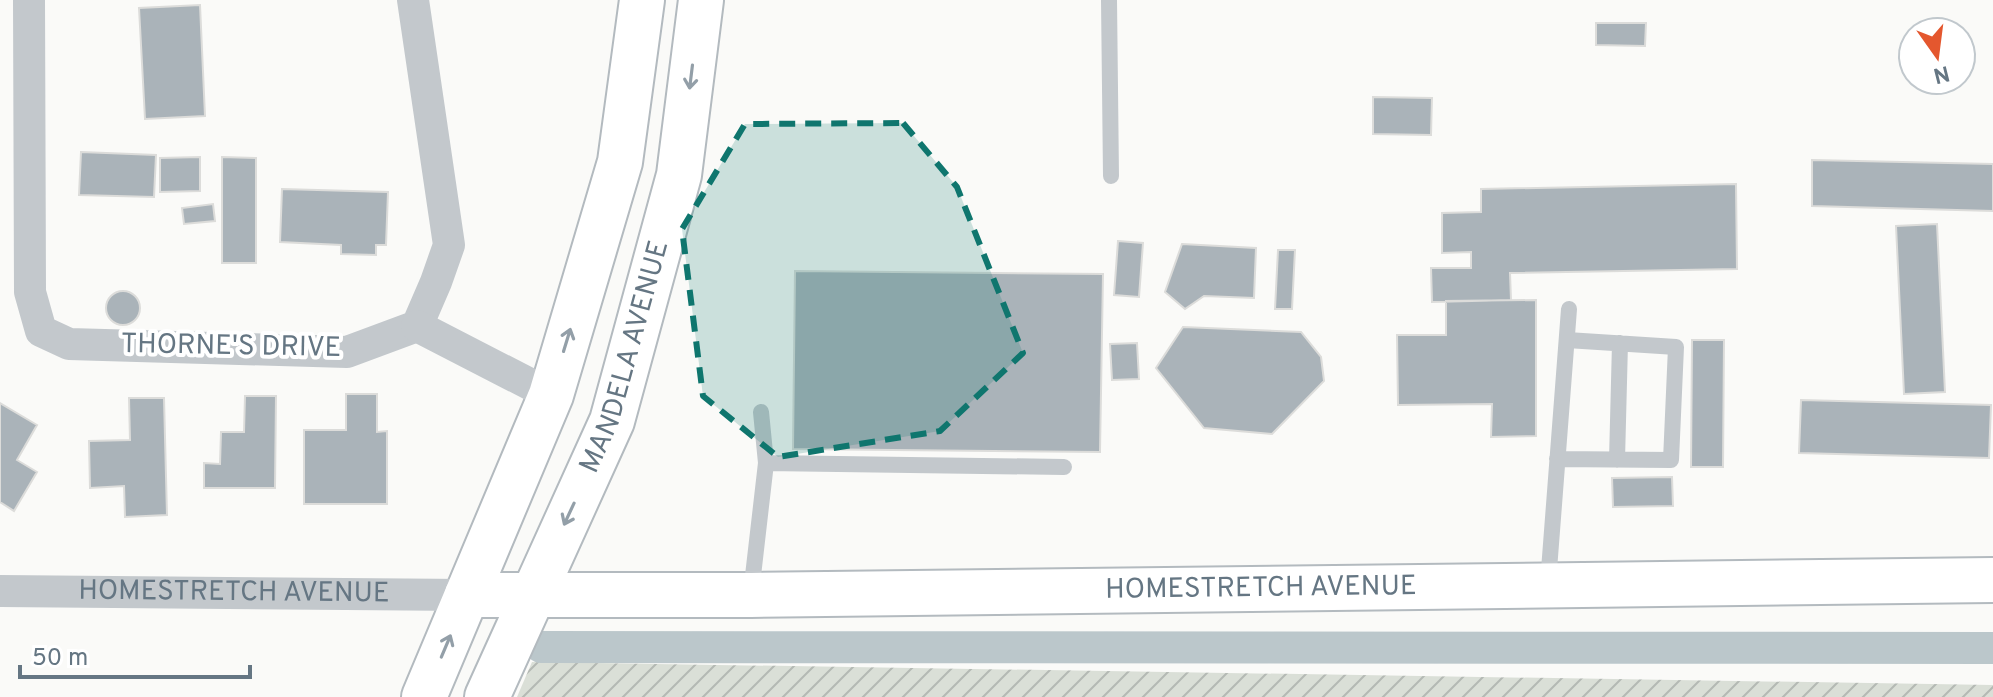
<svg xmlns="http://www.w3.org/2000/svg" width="1993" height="697" viewBox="0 0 1993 697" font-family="Overpass,sans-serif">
	<defs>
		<pattern id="garden-furrows" width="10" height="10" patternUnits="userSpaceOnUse" patternTransform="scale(2)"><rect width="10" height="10" fill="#dadfd7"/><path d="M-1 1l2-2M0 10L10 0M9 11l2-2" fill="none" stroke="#b4b9b4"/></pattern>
	</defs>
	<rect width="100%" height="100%" fill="#fafaf8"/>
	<path fill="url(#garden-furrows)" d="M532,662L1993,685V697H517Z"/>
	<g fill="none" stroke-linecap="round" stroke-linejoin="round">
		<path stroke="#bbc7cb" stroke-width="32" d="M541,647L1993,648"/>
	</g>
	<path fill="#aab3b9" stroke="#dcdcda" stroke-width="2" d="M200,5L205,116L145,119L139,8Z
		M1596,23H1646L1645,46L1596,45Z
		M1373,97L1432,98L1431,135L1373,134Z
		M81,152L156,155L154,197L79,195Z
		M200,157V191L160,192V158Z
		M222,157L256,158V263H222Z
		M1812,160L1993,164V211L1812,206Z
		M1736,184L1737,269L1510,273L1511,300L1432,302L1431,268H1471V252L1442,253V213L1481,212V189Z
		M282,189L388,192L386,245H376V255L341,254V245L280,242Z
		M213,204L215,221L184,224L182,208Z
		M1937,224L1945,392L1904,394L1896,226Z
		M1118,241L1143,243L1139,297L1114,295Z
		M1182,244L1256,248L1254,298L1204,296L1185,309L1165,292Z
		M1278,250H1295L1292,309H1275Z
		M795,271L1103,274L1100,452L793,449Z
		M106 308a17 17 0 1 1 34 0a17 17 0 1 1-34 0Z
		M1536,300V436L1491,437L1492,404L1398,405L1397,335H1446V301Z
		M1183,327L1301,332L1321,357L1324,381L1272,434L1204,428L1156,368Z
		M1692,340H1724L1723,467H1691Z
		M1137,343L1139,379L1112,380L1110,344Z
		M346,394H377V432L387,431V504H304V430H346Z
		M245,396H276L275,488H204V463L220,464L221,432H244Z
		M129,398H164L167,515L125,517L124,486L90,488L89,441L130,440Z
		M1801,400L1991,405L1989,458L1799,453Z
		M0,403L37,425L17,460L37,472L14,511L0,502Z
		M1672,477L1673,506L1613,507L1612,478Z"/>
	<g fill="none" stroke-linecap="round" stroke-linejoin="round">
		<defs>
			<g id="secondary">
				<path id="s2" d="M467,595H751L1993,580"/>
				<path d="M424,697L551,395L620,162L642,0"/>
				<path id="s3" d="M487,697L612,421L679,175L701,0"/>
			</g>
		</defs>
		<use href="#secondary" stroke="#b3babf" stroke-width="48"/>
		<path stroke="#c3c8cc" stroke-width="16" d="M1109,0L1111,176
			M1557,459L1671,460L1676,347L1567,340
			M1617,460L1620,343
			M766,463L1064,467
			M1548,583L1569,309
			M751,593L766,463L761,412"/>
		<g stroke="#c3c8cc" stroke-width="32">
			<path d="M29,0L30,292L41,331L69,344L347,352L417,326L436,282L449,245L413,0"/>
			<path d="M417,326L551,395"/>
			<path id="s1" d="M0,591L467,595"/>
		</g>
		<use href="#secondary" stroke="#fff" stroke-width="44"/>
	</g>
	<defs><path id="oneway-shaft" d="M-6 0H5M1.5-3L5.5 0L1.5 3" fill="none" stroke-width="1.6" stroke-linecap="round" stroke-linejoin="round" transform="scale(2)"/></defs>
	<g stroke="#939fa8">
		<use href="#oneway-shaft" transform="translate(691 77) rotate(97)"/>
		<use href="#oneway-shaft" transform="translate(567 340) rotate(-73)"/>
		<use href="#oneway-shaft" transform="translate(569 514) rotate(115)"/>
		<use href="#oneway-shaft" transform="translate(446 646) rotate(-67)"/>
	</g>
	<path fill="#0f766e" fill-opacity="0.2" stroke="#0f766e" stroke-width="6" stroke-dasharray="16 10" stroke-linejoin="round" d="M903,123L957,187L1023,353L940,431L778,457L703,396L682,229L745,124Z"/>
	<g text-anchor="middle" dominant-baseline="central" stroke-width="8" stroke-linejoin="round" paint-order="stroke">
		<g font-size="28" fill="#657683" stroke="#fff">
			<text transform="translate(231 347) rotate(1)">THORNE'S DRIVE</text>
			<text stroke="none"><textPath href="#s3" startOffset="368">MANDELA AVENUE</textPath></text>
			<text stroke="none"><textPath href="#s2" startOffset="794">HOMESTRETCH AVENUE</textPath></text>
			<text stroke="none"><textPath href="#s1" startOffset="234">HOMESTRETCH AVENUE</textPath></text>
		</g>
	</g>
	<g transform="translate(1937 56) rotate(166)"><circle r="38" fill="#ffffff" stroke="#c1c8cd" stroke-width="2"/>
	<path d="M0-6L14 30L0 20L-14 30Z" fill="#e4572e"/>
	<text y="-12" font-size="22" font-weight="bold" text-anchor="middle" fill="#657683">N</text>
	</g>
	<path d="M20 665v12h230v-12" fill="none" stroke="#657683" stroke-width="4"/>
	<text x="32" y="665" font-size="24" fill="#657683" stroke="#ffffff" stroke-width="6" paint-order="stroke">50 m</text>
</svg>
